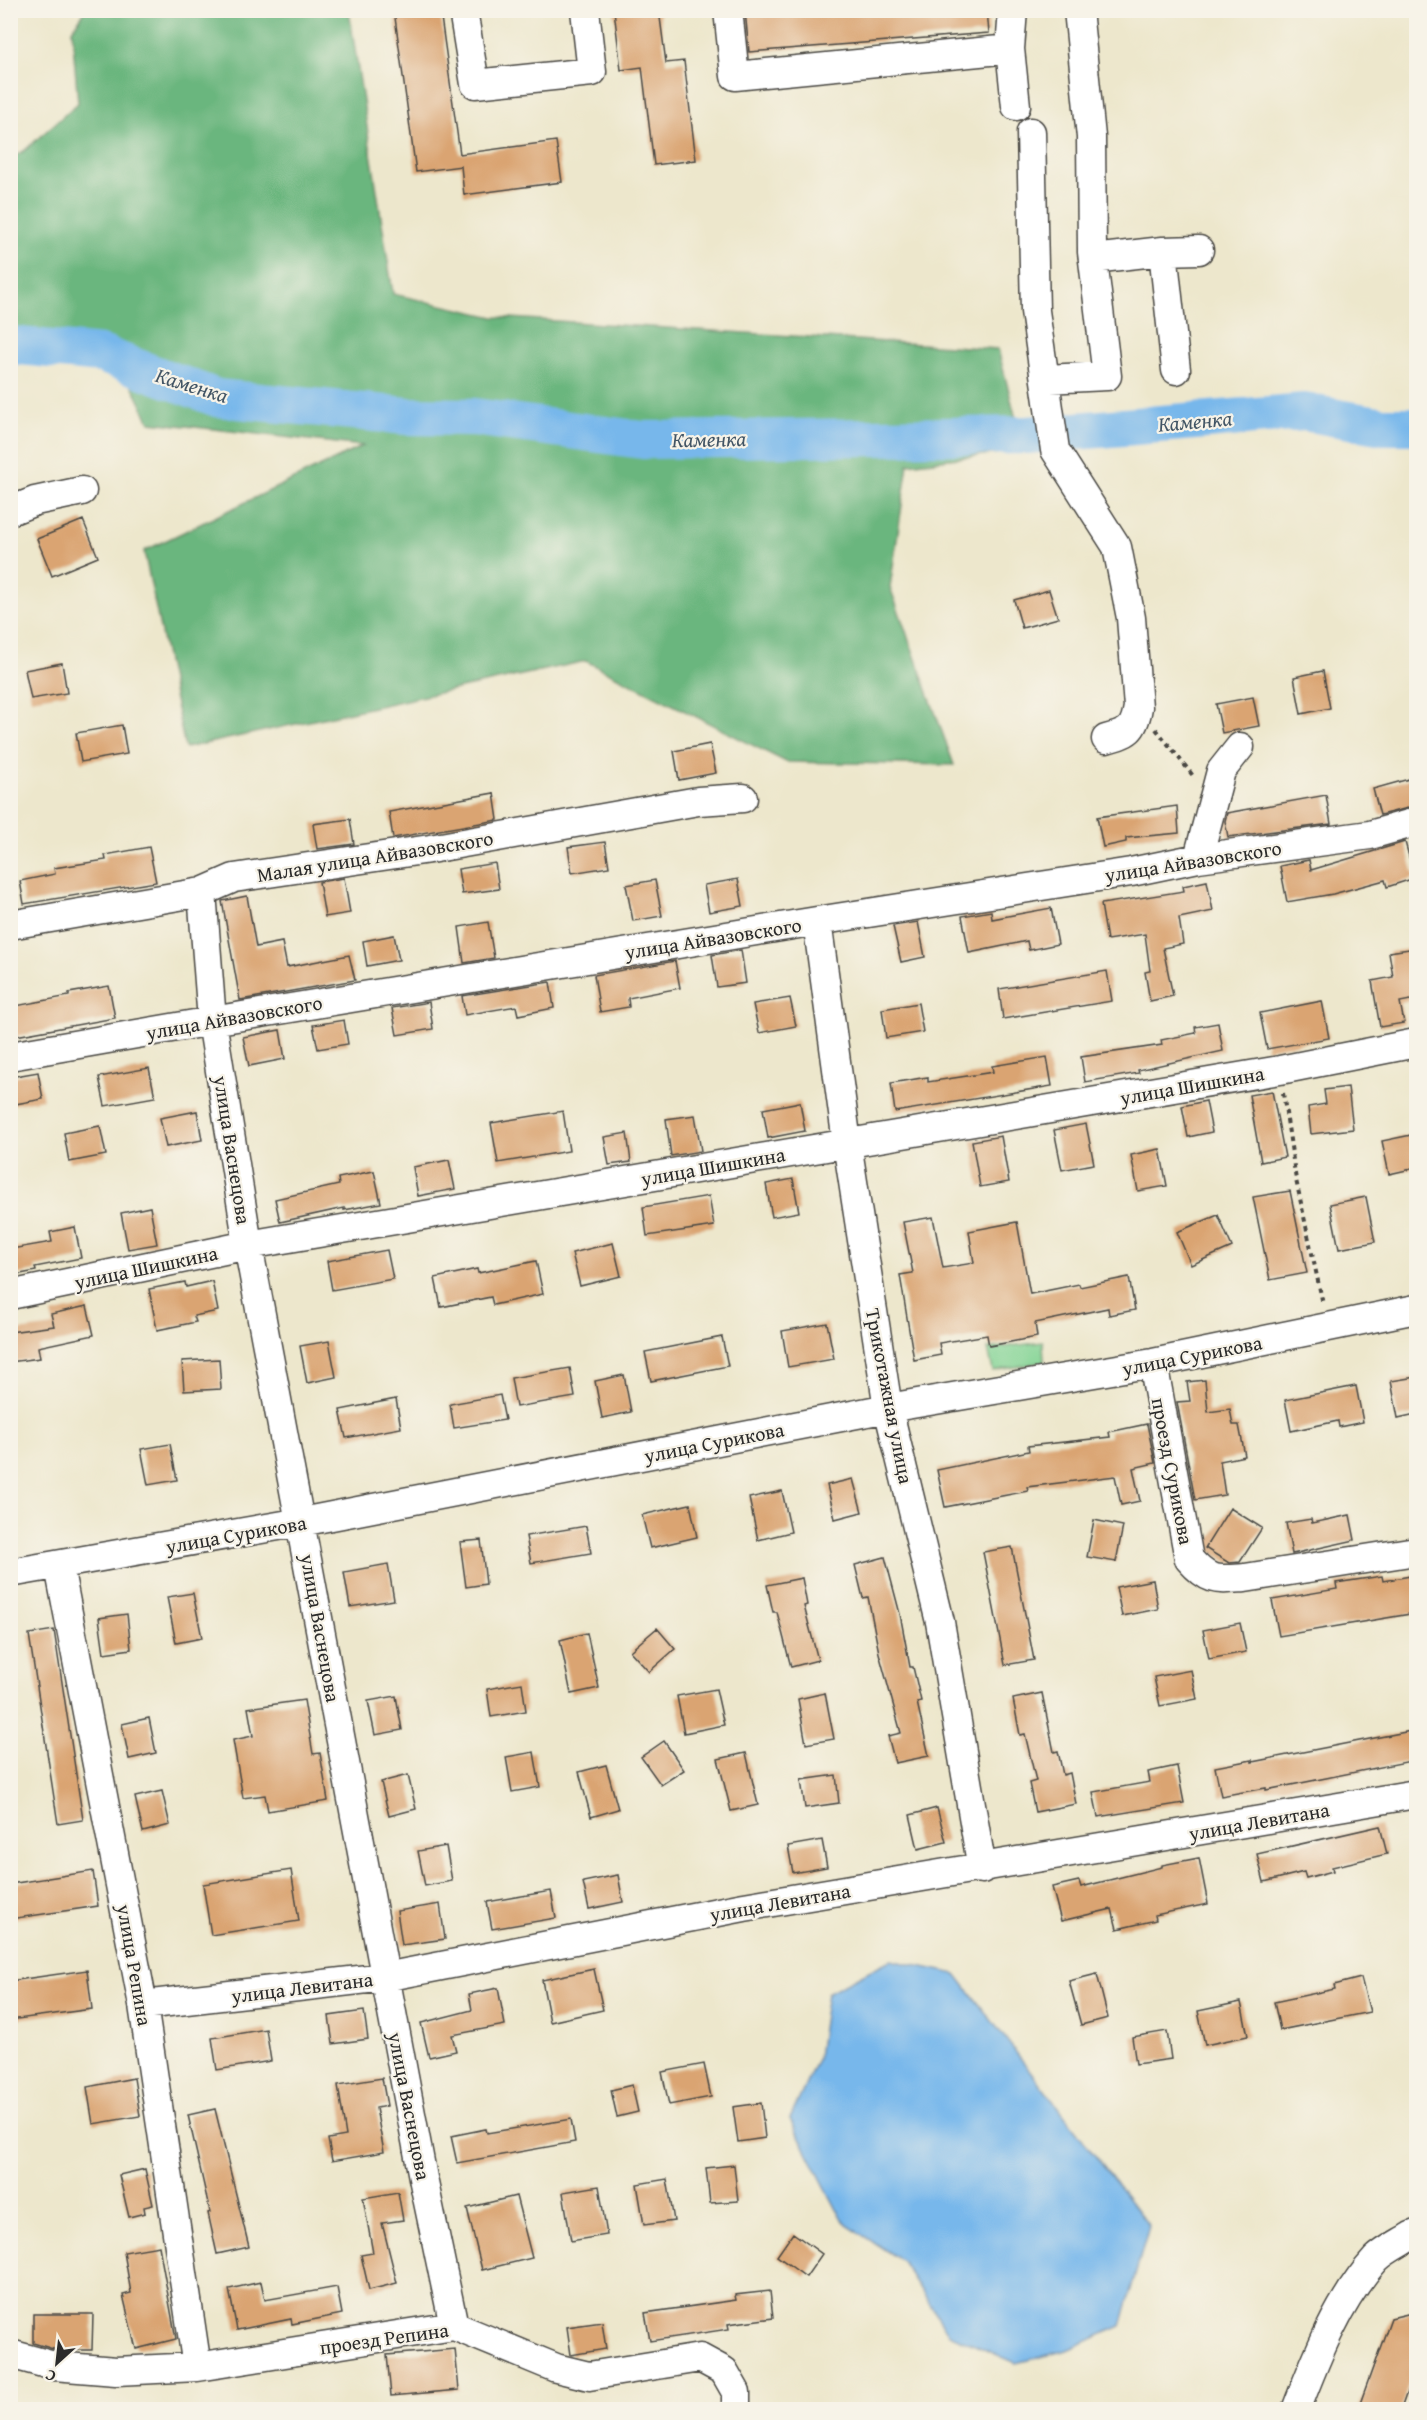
<svg xmlns="http://www.w3.org/2000/svg" width="1427" height="2420" viewBox="0 0 1427 2420" font-family="'Gentium Book Plus',serif">
	<rect width="100%" height="100%" fill="#f7f3e8"/>
	<filter id="ink" filterUnits="userSpaceOnUse"><feTurbulence type="fractalNoise" baseFrequency=".0167" numOctaves="2"/><feDisplacementMap in="SourceGraphic" scale="12" xChannelSelector="R" yChannelSelector="G"/><feConvolveMatrix kernelMatrix="1 2 1 2 8 2 1 2 1" color-interpolation-filters="sRGB"/></filter>
	<filter id="wash" filterUnits="userSpaceOnUse"><feTurbulence type="fractalNoise" baseFrequency=".008" numOctaves="4" result="noise"/><feDisplacementMap in="SourceGraphic" scale="24" xChannelSelector="R" yChannelSelector="G"/><feGaussianBlur stdDeviation="1.35" result="paint"/><feColorMatrix in="noise" values="0 0 0 0 0 0 0 0 0 0 0 0 0 0 0 0 0 1.4 0 .05"/><feComposite in="paint" operator="in"/></filter>
	<g filter="url(#wash)">
		<rect width="100%" height="100%" fill="#ede7cc"/>
		<path fill="#84d495" stroke="#588060" stroke-width="1.5" d="M1043,1342L1044,1362L993,1371L988,1349Z"/>
		<path fill="#6bb67e" stroke="#4b7054" stroke-width="1.5" d="M85,11H349L393,294L494,317L998,349L1024,450L908,464L890,587L954,765L786,762L586,661L185,748L144,551L363,446L150,422L109,339L11,336V158L24,151L78,103L72,30Z"/>
		<path fill="#77b7eb" stroke="#51718b" stroke-width="1.5" d="M890,1960L956,1974L1149,2226L1121,2326L1067,2350L1016,2363L949,2334L902,2261L844,2223L790,2119L818,2057L827,1993Z"/>
		<g fill="none" stroke-linecap="round" stroke-linejoin="round">
			<path stroke="#77b7eb" stroke-width="38" d="M10,345L101,354L217,398L407,416L474,417L643,440L1028,435L1304,412L1383,426H1416"/>
		</g>
		<g id="blocks">
			<path fill="#daa472" d="M394,10H440L460,154L556,141L562,182L464,195L461,166L416,172Z
				M614,10H659L666,63L684,61L696,160L654,165L642,67L621,70Z
				M745,10H987L989,33L749,52Z
				M83,520L98,557L52,576L37,539Z
				M1049,590L1058,618L1022,628L1014,600Z
				M62,663L67,693L31,699L25,670Z
				M1323,671L1330,708L1301,714L1294,677Z
				M1253,697L1259,726L1222,733L1216,704Z
				M122,725L127,754L81,762L76,733Z
				M710,744L716,773L679,780L674,751Z
				M1416,777V806L1380,815L1373,789Z
				M494,793L498,820L393,838L389,812Z
				M1326,795L1331,824L1228,837L1225,821L1227,813Z
				M1177,806L1179,833L1126,838V842L1103,847L1097,817Z
				M350,819L354,844L317,849L313,824Z
				M605,842L609,867L572,873L568,847Z
				M1405,842L1415,878L1387,887L1385,880L1333,894L1287,902L1280,866L1309,860L1311,870Z
				M149,847L156,882L24,904L20,881L55,874L54,868L106,860L105,855Z
				M495,863L499,889L462,894L458,869Z
				M344,878L350,913L325,917L319,882Z
				M738,879L743,906L709,912L704,885Z
				M655,880L662,916L633,921L626,885Z
				M1207,881L1213,911L1179,918L1183,944L1163,948L1173,996L1150,1001L1145,972L1150,971L1145,934L1107,940L1101,904L1184,891L1183,886Z
				M247,896L256,947L282,942L287,967L349,955L355,980L240,1000L222,901Z
				M1051,908L1058,944L1029,950L1027,941L969,953L962,916L991,911L992,919Z
				M488,922L494,958L464,963L459,927Z
				M918,922L925,957L901,962L893,926Z
				M394,935L399,960L367,966L363,941Z
				M1416,948V999L1400,1002L1404,1023L1380,1027L1372,981L1393,977L1389,952Z
				M741,950L746,983L717,987L712,955Z
				M675,961L680,988L628,998L629,1007L600,1012L594,975Z
				M1107,971L1112,1001L1003,1019L999,989Z
				M550,982L554,1008L518,1015L516,1006L465,1015L462,996Z
				M109,986L115,1018L10,1037V1007L69,996V993Z
				M790,998L796,1026L759,1033L753,1004Z
				M1322,1001L1329,1038L1267,1049L1260,1013Z
				M429,1002L433,1029L397,1035L392,1008Z
				M918,1003L923,1032L886,1038L882,1009Z
				M344,1020L348,1044L318,1049L313,1025Z
				M1218,1023L1223,1051L1138,1070L1139,1073L1085,1082L1081,1057L1162,1045L1161,1040L1196,1033L1195,1027Z
				M280,1030L285,1059L249,1066L243,1037Z
				M1047,1057L1052,1086L895,1112L891,1083L928,1077V1082L993,1072L992,1066Z
				M149,1068L155,1097L105,1106L99,1077Z
				M38,1072L43,1099L10,1105V1077Z
				M1348,1087L1353,1129L1311,1134L1308,1107L1326,1104L1324,1090Z
				M1272,1091L1285,1157L1261,1162L1249,1095Z
				M1206,1101L1212,1132L1188,1137L1182,1106Z
				M800,1102L805,1131L768,1138L763,1109Z
				M197,1111L202,1140L166,1147L160,1118Z
				M563,1111L569,1151L498,1163L491,1123Z
				M695,1115L701,1151L671,1156L666,1119Z
				M1086,1124L1094,1164L1062,1170L1054,1130Z
				M100,1126L106,1155L69,1162L64,1133Z
				M627,1133L631,1162L609,1165L604,1137Z
				M1416,1134V1168L1389,1174L1382,1141Z
				M1001,1136L1009,1182L980,1187L972,1141Z
				M1160,1149L1167,1186L1138,1191L1131,1155Z
				M449,1160L455,1189L418,1196L413,1167Z
				M374,1171L381,1203L344,1210V1208L280,1222L275,1199L339,1185L338,1178Z
				M793,1179L799,1212L772,1217L766,1184Z
				M1290,1191L1307,1273L1270,1280L1253,1197Z
				M709,1196L714,1226L647,1236L643,1207Z
				M1366,1197L1375,1242L1339,1249L1330,1204Z
				M150,1207L157,1244L128,1249L121,1213Z
				M1218,1215L1232,1247L1191,1265L1177,1232Z
				M933,1217L943,1268L974,1263L969,1231L1017,1222L1030,1294L1079,1284L1080,1287L1129,1277L1135,1310L1109,1315L1108,1308L1035,1323L1037,1337L989,1346L987,1335L939,1343L941,1355L914,1360L900,1275L913,1273L903,1222Z
				M75,1227L81,1258L35,1267L36,1271L15,1275L11,1249L52,1242L50,1232Z
				M613,1243L621,1276L580,1286L572,1253Z
				M387,1250L393,1279L332,1290L327,1261Z
				M536,1261L543,1294L493,1305L491,1297L441,1307L435,1278L477,1269L478,1273Z
				M212,1281L218,1311L194,1316L196,1322L157,1330L149,1289L185,1282L186,1287Z
				M87,1306L94,1335L38,1347L40,1358L10,1362V1332L54,1326L51,1314Z
				M827,1323L834,1359L788,1367L782,1331Z
				M722,1337L728,1366L651,1381L645,1352Z
				M329,1341L336,1377L307,1383L300,1346Z
				M219,1359L221,1389L184,1391L182,1361Z
				M570,1368L575,1397L516,1407L511,1378Z
				M624,1375L631,1412L602,1418L595,1381Z
				M1416,1377V1414L1398,1418L1391,1381Z
				M1205,1380L1208,1412L1230,1409L1233,1425H1239L1245,1456L1220,1461L1225,1495L1195,1500L1177,1402L1190,1401L1187,1382Z
				M1356,1386L1363,1422L1339,1427L1338,1421L1291,1431L1285,1400Z
				M500,1395L505,1420L454,1428L450,1404Z
				M396,1399L401,1428L346,1438L340,1410Z
				M1147,1424L1155,1463L1133,1468L1140,1501L1121,1505L1115,1476L1027,1487L1028,1491L945,1507L937,1470L1029,1451L1028,1446L1110,1437L1109,1432Z
				M170,1444L177,1480L148,1485L141,1449Z
				M853,1479L862,1512L835,1519L827,1485Z
				M782,1491L791,1532L758,1540L749,1498Z
				M690,1504L697,1537L650,1548L642,1515Z
				M1230,1508L1262,1528L1240,1562L1229,1563L1205,1548Z
				M1350,1515L1355,1540L1292,1554L1286,1523L1311,1519L1312,1523Z
				M1094,1520L1123,1526L1116,1562L1087,1557Z
				M586,1526L591,1553L531,1563L526,1536Z
				M481,1540L486,1584L466,1587L460,1542Z
				M1012,1547L1034,1660L1005,1665L983,1552Z
				M885,1557L900,1614L910,1667H913L921,1701L917,1702L929,1756L895,1763L888,1736L901,1733L879,1653L868,1597L863,1598L855,1565Z
				M388,1564L394,1600L350,1607L344,1572Z
				M1416,1575V1613L1279,1636L1272,1600L1337,1589L1336,1583L1382,1576L1383,1581Z
				M802,1578L807,1605L804,1606L818,1660L791,1667L777,1612H773L767,1585Z
				M1153,1580L1158,1609L1122,1616L1116,1587Z
				M193,1593L202,1638L176,1643L167,1597Z
				M127,1614L131,1649L104,1653L99,1618Z
				M1240,1623L1246,1652L1209,1659L1203,1630Z
				M657,1628L675,1649L649,1672L630,1651Z
				M54,1630L83,1820L58,1824L29,1634Z
				M587,1633L599,1688L571,1694L560,1640Z
				M1191,1670L1197,1699L1160,1706L1154,1677Z
				M522,1683L526,1711L491,1717L487,1689Z
				M716,1689L724,1725L684,1733L677,1696Z
				M825,1693L834,1739L806,1744L798,1699Z
				M1042,1693L1054,1752L1058,1751L1063,1775L1070,1773L1076,1804L1035,1812L1029,1783L1036,1781L1025,1734L1020,1735L1013,1699Z
				M396,1696L402,1730L375,1735L368,1701Z
				M304,1700L313,1754L320,1753L328,1801L268,1811L265,1795L243,1798L233,1740L253,1736L248,1708Z
				M149,1718L156,1753L129,1759L122,1724Z
				M1416,1730V1760L1266,1790V1788L1221,1796L1215,1767L1252,1760V1762Z
				M664,1741L684,1770L661,1785L641,1757Z
				M534,1752L540,1787L512,1792L506,1757Z
				M746,1753L758,1805L731,1811L718,1759Z
				M606,1765L618,1809L591,1817L579,1772Z
				M1177,1766L1184,1803L1098,1817L1093,1792L1150,1782L1148,1772Z
				M408,1775L416,1809L389,1816L381,1782Z
				M836,1775L839,1803L805,1808L801,1780Z
				M162,1791L170,1825L143,1832L135,1797Z
				M937,1808L946,1842L918,1849L910,1815Z
				M1380,1826L1387,1854L1332,1867L1333,1871L1306,1878L1304,1872L1264,1882L1257,1854Z
				M822,1840L827,1867L793,1873L788,1846Z
				M446,1846L452,1881L425,1886L418,1851Z
				M1199,1858L1208,1904L1155,1915L1156,1920L1117,1929L1112,1909L1061,1921L1052,1887L1079,1881L1081,1887L1162,1867V1865Z
				M291,1870L299,1921L211,1935L203,1884Z
				M93,1871L98,1906L10,1919V1884Z
				M618,1875L623,1902L589,1909L583,1882Z
				M551,1891L556,1918L492,1929L487,1902Z
				M440,1904L445,1939L402,1945L397,1911Z
				M594,1969L603,2010L550,2022L542,1980Z
				M87,1970L92,2009L10,2020V1981Z
				M1097,1974L1108,2018L1081,2025L1069,1981Z
				M1361,1978L1370,2012L1280,2030L1274,2002L1335,1989L1334,1985Z
				M498,1988L505,2025L452,2035L456,2051L429,2057L421,2023L472,2010L469,1994Z
				M1241,2002L1248,2036L1205,2045L1198,2011Z
				M364,2011L368,2039L333,2044L329,2016Z
				M266,2029L271,2061L217,2070L212,2038Z
				M1167,2031L1171,2059L1136,2064L1132,2037Z
				M704,2064L711,2097L669,2105L662,2072Z
				M134,2078L140,2116L93,2124L87,2087Z
				M382,2078L387,2106L376,2108L384,2152L332,2161L328,2139L346,2136L338,2085Z
				M632,2085L638,2112L617,2117L611,2090Z
				M761,2103L765,2138L738,2142L733,2107Z
				M215,2109L249,2247L217,2254L208,2213L210,2212L188,2115Z
				M571,2119L575,2142L457,2163L451,2136L486,2129L487,2133Z
				M734,2165L738,2201L710,2203L706,2168Z
				M145,2169L153,2205L144,2207L145,2213L129,2217L119,2175Z
				M667,2179L674,2221L644,2225L637,2184Z
				M599,2186L607,2235L571,2241L563,2192Z
				M398,2192L403,2220L382,2223L397,2283L369,2290L361,2255L373,2253L363,2198Z
				M516,2196L532,2258L482,2270L467,2208Z
				M793,2233L822,2254L806,2277L777,2256Z
				M159,2246L176,2339L136,2349L123,2295L131,2293L124,2252Z
				M261,2282L265,2300L337,2287L342,2314L292,2324L291,2319L237,2330L229,2289Z
				M770,2291L773,2318L728,2324L729,2329L650,2341L645,2313L736,2300L735,2295Z
				M1416,2312V2366L1401,2409H1358L1391,2318Z
				M33,2314H93L92,2350H57L33,2343Z
				M602,2322L606,2349L571,2355L567,2327Z
				M455,2349L459,2390L391,2396L387,2355Z"/>
		</g>
	</g>
	<g filter="url(#ink)">
		<use href="#blocks" fill-opacity="0" stroke="#484743" stroke-width="1.5"/>
		<g fill="none" stroke-linecap="round" stroke-linejoin="round">
			<defs>
				<path id="minor" d="M463,10L475,84L592,72L585,10
					M728,10L735,76L1010,49
					M1013,10L1010,49L1016,106
					M1031,132L1035,311L1055,450L1117,547L1131,618L1138,707C1134,731 1128,733 1106,739
					M1163,251L1199,250
					M1093,259L1163,251L1176,370
					M1045,379L1107,376L1092,252L1091,137L1078,10
					M10,511L35,501L82,491
					M1198,858L1221,771L1240,747
					M202,892L212,1021L248,1245L423,2178L454,2326
					M817,921L847,1143L888,1408L940,1622L982,1869
					M10,925L202,892L234,878L430,849L698,801L743,798
					M10,1056L212,1021L817,921L1131,872L1198,858L1370,835L1416,822
					M10,1295L248,1245L1280,1070L1416,1043
					M1153,1363L1189,1559C1209,1582 1216,1580 1245,1578L1416,1551
					M59,1566L143,2005L197,2367
					M10,1573L301,1522L888,1408L1153,1363L1416,1309
					M143,2005L385,1977L744,1907L1416,1794
					M10,2354L54,2366L116,2371L197,2367L454,2326L556,2368L589,2376L700,2358L724,2371L736,2392V2410
					M1296,2410C1316,2358 1338,2301 1376,2259C1385,2250 1400,2243 1411,2236L1416,2234"/>
			</defs>
			<use href="#minor" stroke="#484743" stroke-width="31"/>
			<path stroke="#484743" stroke-width="4" stroke-dasharray="4.5 4.5" stroke-linecap="butt" d="M1156,729L1194,777
				M1283,1093L1296,1180L1323,1304"/>
			<use href="#minor" stroke="#fff" stroke-width="28"/>
		</g>
	</g>
	<g text-anchor="middle" dominant-baseline="central" stroke-width="4.5" stroke-linejoin="round" paint-order="stroke">
		<g font-size="20" fill="#2b2b2b" stroke="#f7f3e8">
			<text transform="translate(375 856) rotate(-9)">Малая улица Айвазовского</text>
			<text transform="translate(1193 861) rotate(-9)">улица Айвазовского</text>
			<text transform="translate(713 938) rotate(-9)">улица Айвазовского</text>
			<text transform="translate(234 1017) rotate(-10)">улица Айвазовского</text>
			<text transform="translate(1192 1085) rotate(-10)">улица Шишкина</text>
			<text transform="translate(233 1150) rotate(81)">улица Васнецова</text>
			<text transform="translate(713 1166) rotate(-10)">улица Шишкина</text>
			<text transform="translate(146 1267) rotate(-12)">улица Шишкина</text>
			<text transform="translate(1192 1355) rotate(-11)">улица Сурикова</text>
			<text transform="translate(890 1396) rotate(79)">Трикотажная улица</text>
			<text transform="translate(714 1442) rotate(-11)">улица Сурикова</text>
			<text transform="translate(1173 1471) rotate(79)">проезд Сурикова</text>
			<text transform="translate(236 1534) rotate(-10)">улица Сурикова</text>
			<text transform="translate(321 1628) rotate(80)">улица Васнецова</text>
			<text transform="translate(1259 1821) rotate(-10)">улица Левитана</text>
			<text transform="translate(780 1902) rotate(-10)">улица Левитана</text>
			<text transform="translate(135 1965) rotate(80)">улица Репина</text>
			<text transform="translate(302 1987) rotate(-7)">улица Левитана</text>
			<text transform="translate(410 2106) rotate(79)">улица Васнецова</text>
			<text transform="translate(384 2338) rotate(-8)">проезд Репина</text>
		</g>
		<g font-size="21" font-style="italic" fill="#425565" stroke="#f7f3e8">
			<text transform="translate(192 385) rotate(17)">Каменка</text>
			<text transform="translate(1195 421) rotate(-5)">Каменка</text>
			<text transform="translate(709 439) rotate(-1)">Каменка</text>
		</g>
	</g>
	<rect width="1427" height="2420" fill="none" stroke="#f7f3e8" stroke-width="36"/>
	<g transform="translate(57 2363) rotate(207)" stroke="#f7f3e8" stroke-width="4.5" paint-order="stroke">
	<path d="M0-4.5L10 22L0 15L-10 22Z" fill="#2b2b2b"/>
	<text y="-9" font-size="16" font-weight="bold" text-anchor="middle" fill="#2b2b2b">С</text>
	</g>
</svg>
